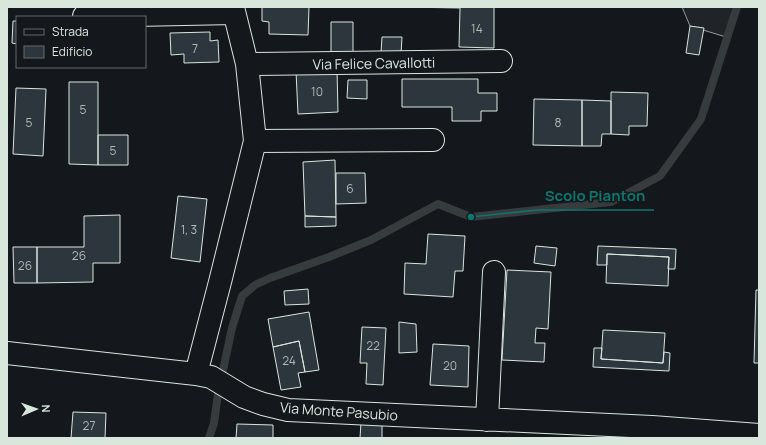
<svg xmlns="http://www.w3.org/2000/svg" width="766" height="445" viewBox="0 0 766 445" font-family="Manrope,sans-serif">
	<rect width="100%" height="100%" fill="#14181c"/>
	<path fill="#202428" stroke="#939e99" d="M682,7H737L726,37L690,26Z"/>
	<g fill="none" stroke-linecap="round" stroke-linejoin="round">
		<path stroke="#363b3e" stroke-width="8" d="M209,438L214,423L218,394L232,328L242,296L255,285L270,278L329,257L371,240L438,204L471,217L611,202L660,176L701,119L737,7"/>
	</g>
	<path fill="#2c363c" stroke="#d8e6dc" d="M262,7H309L308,35L269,34V22L262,21Z
		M406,7H494V48L459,47L460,8Z
		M13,21H17V44L12,43Z
		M331,22H353V52L331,53Z
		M690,26L704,28L699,55L686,53Z
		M210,32V41L218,40L219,62L184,63V54L171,55L170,33Z
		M382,37H402L401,54L381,53Z
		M337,70L338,112L298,114L296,71Z
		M402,79H478V93H497V111H481V121H452V107H402Z
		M348,80H367V99L347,98Z
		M69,82H98V165L69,164Z
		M16,88L46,89L43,156L13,154Z
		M611,92L648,93L647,126H629V135L611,134Z
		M534,99L582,100V146L533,145Z
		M582,100L611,101V134H602L601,146H582Z
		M98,135H128V165H98Z
		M335,160L336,217L305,216L303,162Z
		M336,173H365L366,203L336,204Z
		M178,196L207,199L200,262L171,258Z
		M120,215V263H93V282L37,283V247H84V216Z
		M305,216L336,217V226L305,227Z
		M428,234L465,236L463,271H455L453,297L404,294L405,263L426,264Z
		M536,246L557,248L555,266L534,263Z
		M598,246L676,249L675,269H668L669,257L607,254V265H597Z
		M13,247H37V283H14Z
		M607,254L669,257L668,286L606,283Z
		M507,270L551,272L548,329L536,328L535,343H545L544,362L502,360Z
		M308,289L309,304L285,305L284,291Z
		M756,290H759V363H754Z
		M309,312L319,370L305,372L299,341L273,347L268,319Z
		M399,322L416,324L417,352L399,353Z
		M362,327L386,328L383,385L366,384L367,363H360Z
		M603,330L665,333L663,363L601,359Z
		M299,341L305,372L298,373L301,387L281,390L273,347Z
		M433,344L469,346L468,387L430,385Z
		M594,348H602L601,359L663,363L664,352L670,353L669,371L593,367Z
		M73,412L106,413L105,438H71Z
		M361,422L382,423V438H360Z
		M237,424L273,425V438H236Z"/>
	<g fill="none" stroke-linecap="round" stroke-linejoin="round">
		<defs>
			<path id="minor" d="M84,16L234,13
				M247,64L501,61
				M255,141L433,140
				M7,353L196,374L211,377L244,397L263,404L288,410L652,427L759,435
				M196,374L220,282L255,141L247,64L233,7
				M487,420L494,272"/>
		</defs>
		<use href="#minor" stroke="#d8e6dc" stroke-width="24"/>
		<use href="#minor" stroke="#14181c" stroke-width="22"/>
	</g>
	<g text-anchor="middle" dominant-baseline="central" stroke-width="3" stroke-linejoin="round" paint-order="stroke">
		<g font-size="12" fill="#adbab4">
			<text x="477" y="28">14</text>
			<text x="195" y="48">7</text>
			<text x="317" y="91">10</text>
			<text x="83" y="109">5</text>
			<text x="29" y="122">5</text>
			<text x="558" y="122">8</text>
			<text x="113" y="150">5</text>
			<text x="350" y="188">6</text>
			<text x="189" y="229">1, 3</text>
			<text x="79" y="255">26</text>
			<text x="25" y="265">26</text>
			<text x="373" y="345">22</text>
			<text x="289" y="360">24</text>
			<text x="450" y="365">20</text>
			<text x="89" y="425">27</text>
		</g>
		<g font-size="14" fill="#d8e6dc" stroke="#14181c">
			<text transform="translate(374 63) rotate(-1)">Via Felice Cavallotti</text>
			<text transform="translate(339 411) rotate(4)">Via Monte Pasubio</text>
		</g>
	</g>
	<path fill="none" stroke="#0f766e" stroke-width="1.5" d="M471 217L537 210H654"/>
	<circle fill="#0f766e" stroke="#14181c" stroke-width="1.5" cx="471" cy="217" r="4"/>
	<g font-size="15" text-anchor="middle" font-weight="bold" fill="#0f766e" stroke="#14181c" stroke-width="3" stroke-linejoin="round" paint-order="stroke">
		<text x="595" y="201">Scolo Pianton</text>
	</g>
	<rect width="766" height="445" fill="none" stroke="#d8e6dc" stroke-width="16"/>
	<rect x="16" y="16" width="130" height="52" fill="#14181c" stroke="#626a69"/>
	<rect x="24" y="29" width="20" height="6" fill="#14181c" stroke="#626a69"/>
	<text x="52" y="36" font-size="12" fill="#d8e6dc">Strada</text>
	<rect x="24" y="46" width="20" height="12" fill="#2c363c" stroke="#626a69"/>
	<text x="52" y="56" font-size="12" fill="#d8e6dc">Edificio</text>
	<g transform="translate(36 409) rotate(88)" stroke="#14181c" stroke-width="3" paint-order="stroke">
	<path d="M0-3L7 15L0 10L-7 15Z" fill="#d8e6dc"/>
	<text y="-6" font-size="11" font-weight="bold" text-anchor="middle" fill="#d8e6dc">N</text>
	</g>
</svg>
